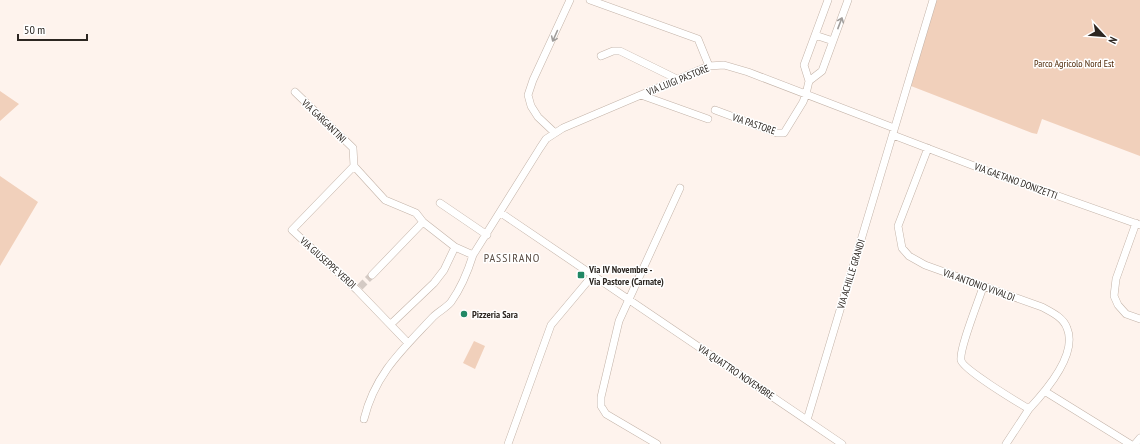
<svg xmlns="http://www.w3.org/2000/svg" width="1140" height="444" viewBox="0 0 1140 444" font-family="'PT Sans Narrow',sans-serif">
	<rect width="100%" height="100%" fill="#fef3ed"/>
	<path fill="#f1d0bb" d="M933,0H1140V156L1042,119L1037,134L1032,133L911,86Z
		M0,91L19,104L0,121Z
		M0,176L38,202L0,266Z
		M474,341L485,346L475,369L463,363Z"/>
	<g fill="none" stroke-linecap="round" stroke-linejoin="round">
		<path stroke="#d4cac4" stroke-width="7" stroke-dasharray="7 3.5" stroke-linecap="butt" d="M360,287L372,275"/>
		<defs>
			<path id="minor" d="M590,0L698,39L709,66
				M815,35L833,41
				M601,56L613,51H620L679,80
				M809,81L822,71L848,0
				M295,92L353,148L354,166L385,200L416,213L423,222L455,247L473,255
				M641,95L708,119
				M715,110L777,133H784L803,102L806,94L809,81L804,65L828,0
				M555,133L538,117L531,106L528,95L533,80L570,0
				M893,135L982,169L1140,225
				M928,148L898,226L902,248L909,256L925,265L1042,307C1051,312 1063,317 1067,328C1078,354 1045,392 1029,409
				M354,166L292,230L357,290L408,343
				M440,203L487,235
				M501,213L842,444
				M1136,223L1116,279L1114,296L1118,305L1126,314L1140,319
				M372,275L423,222
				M983,287C979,300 959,349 961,360C962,369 1019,403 1029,409L1006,444
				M391,324L434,283L444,270L455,247
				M1046,392L1130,444
				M364,419C375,374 402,350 433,317C438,312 446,308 451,302C461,288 468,271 473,255L540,148L546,139L563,128L709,66L724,65L748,72L894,128
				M807,420L933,0
				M508,444L551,325L593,275
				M657,444L606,414L601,406V397L619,321L680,188
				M1135,444L1140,438"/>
		</defs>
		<use href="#minor" stroke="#c3b3a8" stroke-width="8"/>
		<use href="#minor" stroke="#fff" stroke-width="7"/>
	</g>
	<defs><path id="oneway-shaft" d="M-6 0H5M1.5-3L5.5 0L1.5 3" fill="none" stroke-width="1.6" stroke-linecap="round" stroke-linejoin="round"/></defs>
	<g stroke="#a09d9b">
		<use href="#oneway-shaft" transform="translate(840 23) rotate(-69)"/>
		<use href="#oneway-shaft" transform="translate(555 36) rotate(114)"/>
	</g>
	<g fill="#208865" stroke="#fff" stroke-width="1.5">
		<rect x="577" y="271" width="8" height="8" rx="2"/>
		<circle cx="464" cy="314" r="4"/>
	</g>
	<g text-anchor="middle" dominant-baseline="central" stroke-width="3" stroke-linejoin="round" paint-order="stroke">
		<g font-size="10" fill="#4d2605" stroke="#fff">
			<text x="1074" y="63">Parco Agricolo Nord Est</text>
		</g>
		<g font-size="10" fill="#2c2621" stroke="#fff">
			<text transform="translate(678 80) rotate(-22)">VIA LUIGI PASTORE</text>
			<text transform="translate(324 121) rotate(44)">VIA GARGANTINI</text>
			<text transform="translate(754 124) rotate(19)">VIA PASTORE</text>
			<text transform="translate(1016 181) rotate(20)">VIA GAETANO DONIZETTI</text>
			<text transform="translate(328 263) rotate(42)">VIA GIUSEPPE VERDI</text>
			<text transform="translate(851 274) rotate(-73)">VIA ACHILLE GRANDI</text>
			<text transform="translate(979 285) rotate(20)">VIA ANTONIO VIVALDI</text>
			<text transform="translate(736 372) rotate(34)">VIA QUATTRO NOVEMBRE</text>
		</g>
		<g font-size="10" font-weight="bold" fill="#2c2621" stroke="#fff" text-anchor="start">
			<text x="589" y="269">Via IV Novembre -<tspan x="589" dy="12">Via Pastore (Carnate)</tspan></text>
			<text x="472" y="314">Pizzeria Sara</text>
		</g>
		<g font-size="12" letter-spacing="1" fill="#5b4d44" stroke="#fff">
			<text x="512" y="257">PASSIRANO</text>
		</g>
	</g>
	<g transform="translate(1104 36) rotate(116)" stroke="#ffffff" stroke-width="3" paint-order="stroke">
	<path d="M0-3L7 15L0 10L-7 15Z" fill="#2c2621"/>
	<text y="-6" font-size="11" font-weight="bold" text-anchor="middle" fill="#2c2621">N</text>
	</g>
	<path d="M18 34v6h69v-6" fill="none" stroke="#2c2621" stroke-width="2"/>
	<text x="24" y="34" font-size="12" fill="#2c2621" stroke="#ffffff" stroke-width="3" paint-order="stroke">50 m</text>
</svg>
